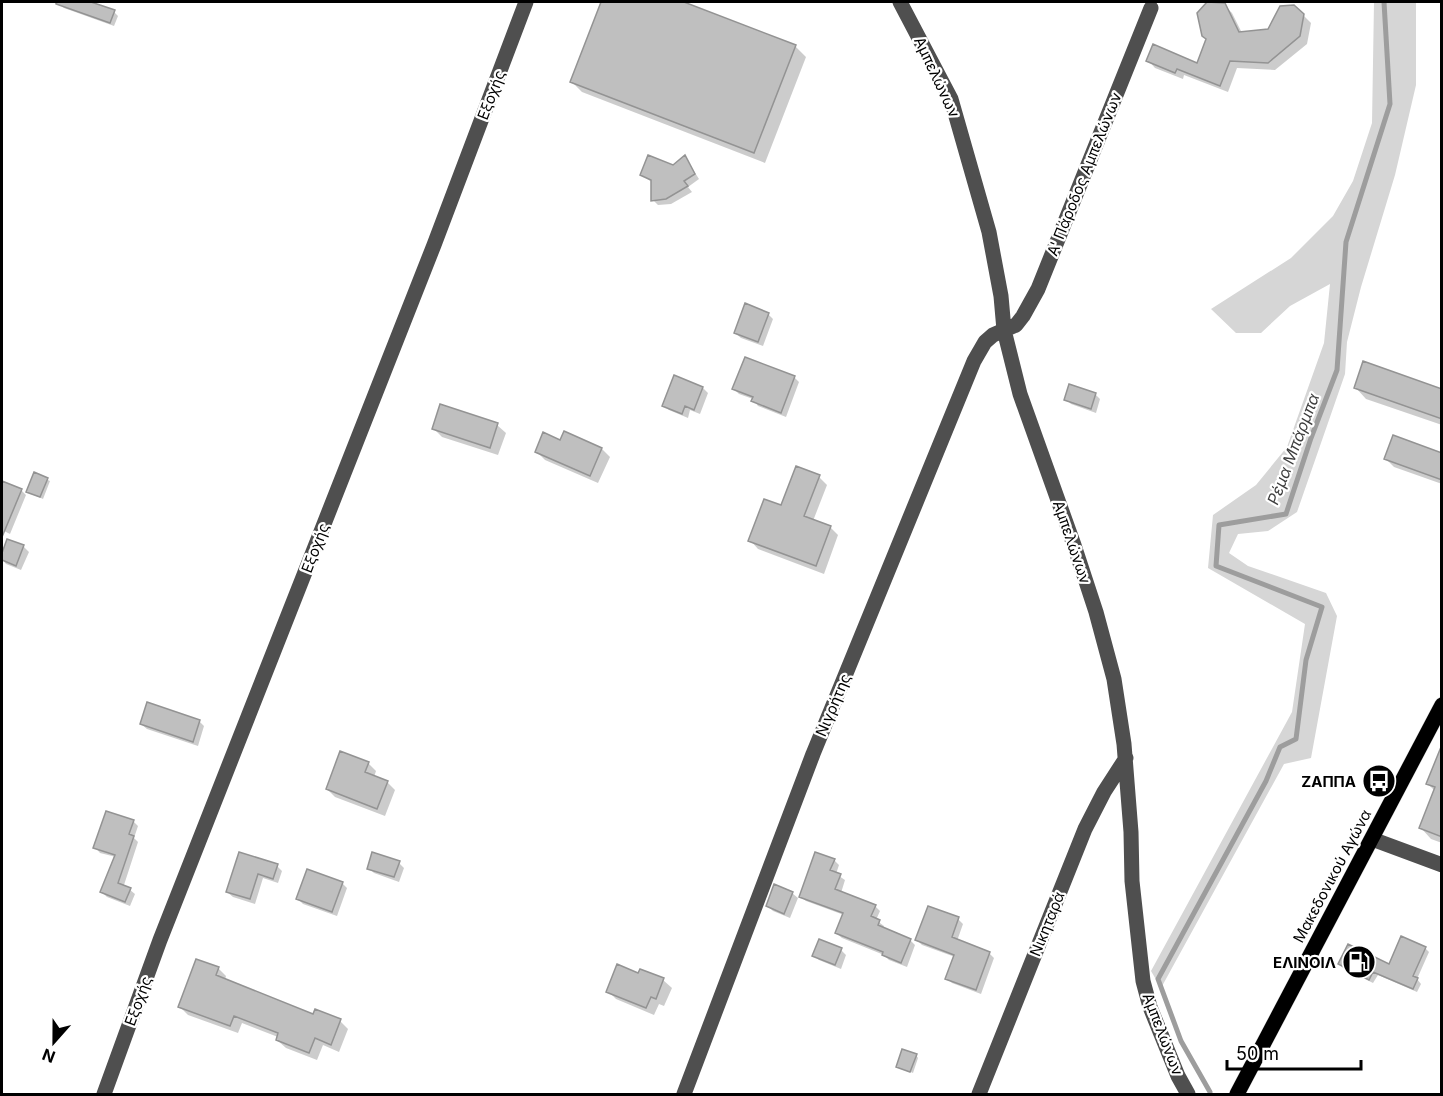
<svg xmlns="http://www.w3.org/2000/svg" width="1443" height="1096" viewBox="0 0 1443 1096" font-family="Inter,sans-serif">
	<rect width="100%" height="100%" fill="#fff"/>
	<path fill="#d6d6d6" d="M1374,2H1416V85L1395,175L1361,287L1347,342L1345,374L1297,512L1268,531L1238,534L1229,553L1248,566L1326,593L1337,616L1311,758L1284,764L1161,988L1151,971L1292,712L1305,624L1208,568L1213,515L1256,485L1287,447L1324,343L1330,284L1290,306L1261,333H1236L1211,309L1291,258L1333,216L1353,181L1372,123Z"/>
	<path fill="#0003" d="M61,2H86L114,12L118,16L114,26L64,8L60,4Z
		M602,2H686L685,3L795,46L806,57L765,163L582,92L571,81Z
		M1224,5L1232,13L1242,33L1269,30L1294,6L1311,23L1307,44L1275,70L1237,68L1228,92L1184,75L1183,79L1155,68L1148,60L1198,65Z
		M685,157L699,179L688,187L692,192L671,204L658,205L653,200V183L642,175L673,167Z
		M768,314L773,319L763,346L741,338L735,333Z
		M794,377L799,382L786,417L758,406L753,399L739,394L734,389Z
		M703,388L708,393L700,414L690,410L688,418L669,410L664,405Z
		M1356,388L1442,391V425L1366,399Z
		M1095,394L1100,399L1096,413L1071,404L1066,399Z
		M497,425L506,433L498,455L442,437L434,429Z
		M564,433L602,449L610,457L598,483L545,460L537,452L561,442Z
		M1442,454V484L1394,467L1386,459Z
		M35,474L50,481L43,499L30,493Z
		M819,477L827,485L813,521L830,527L838,535L824,574L758,549L750,540L782,507Z
		M2,483L21,490L26,495L10,534L2,530Z
		M8,541L24,547L29,552L21,570L6,564L2,559Z
		M199,721L204,726L198,746L147,729L141,724Z
		M1442,748V843L1431,839L1421,828L1435,791L1428,784Z
		M368,763L376,771L374,777L387,782L395,790L385,816L335,797L327,789Z
		M133,821L138,826L134,838L138,842L124,885L135,894L130,906L107,897L102,892L116,857L100,853L95,847Z
		M240,853L277,866L282,871L278,883L263,878L255,904L233,897L227,892Z
		M834,860L839,865L836,874L845,880L841,893L875,906L880,911L876,920L884,926L883,929L910,940L915,945L907,967L889,960L884,955L842,938L836,933L844,915L806,901L800,896Z
		M399,863L404,868L399,882L374,873L369,868Z
		M342,883L347,888L337,916L303,904L298,899Z
		M792,893L798,898L790,918L773,911L768,906Z
		M958,919L963,924L957,941L989,953L994,958L981,994L952,983L947,978L955,957L922,945L917,940Z
		M1425,948L1429,952L1417,979L1421,984L1417,992L1378,975L1373,983L1343,968L1339,964L1389,966Z
		M841,950L846,955L841,969L819,960L814,955Z
		M218,968L226,976L225,980L314,1016L340,1021L348,1029L339,1052L323,1045L317,1060L286,1048L277,1040L278,1037L242,1023L238,1033L188,1015L180,1007Z
		M640,971L663,980L672,988L664,1006L659,1004L654,1015L616,999L608,991L639,975Z
		M916,1055L918,1058L913,1073L898,1066Z"/>
	<g fill="none" stroke-linecap="round" stroke-linejoin="round">
		<path stroke="#9d9d9d" stroke-width="5" d="M1210,1092L1181,1041L1158,979L1266,781L1280,747L1296,739L1306,660L1322,607L1216,566L1219,525L1286,514L1311,438L1337,370L1346,242L1390,104L1384,2"/>
	</g>
	<path fill="#bfbfbf" stroke="#939393" stroke-width="1.5" d="M56,2H91L115,10L110,23L56,4Z
		M601,2H684L796,45L754,153L570,82Z
		M1207,2L1225,3L1239,32L1268,29L1280,6L1294,5L1304,14L1300,36L1268,63L1230,61L1220,86L1177,69L1175,73L1146,61L1153,44L1197,63L1206,39L1202,36L1197,13Z
		M648,155L673,165L685,155L695,174L684,181L688,186L666,199L651,201V180L640,175Z
		M745,303L769,313L758,342L734,333Z
		M745,357L795,376L781,413L751,401L753,397L732,389Z
		M1363,361L1442,389V419L1354,388Z
		M674,375L703,387L694,410L685,406L682,414L662,406Z
		M1069,384L1096,393L1091,409L1064,400Z
		M440,404L498,423L490,448L432,429Z
		M564,431L602,448L590,476L535,452L543,432L560,440Z
		M1393,435L1442,453V480L1384,459Z
		M796,466L820,475L804,516L831,526L816,566L748,541L764,499L781,505Z
		M34,472L48,478L40,497L26,492Z
		M2,481L22,489L2,537Z
		M7,539L24,545L16,566L2,560V553Z
		M147,702L200,720L193,742L140,724Z
		M1441,747H1442V837L1419,828L1435,787L1426,784Z
		M340,751L369,762L365,772L388,781L377,809L326,789Z
		M106,811L134,820L129,834L134,836L118,883L131,888L125,902L100,892L115,855L93,848Z
		M239,852L278,864L273,879L258,874L250,899L226,892Z
		M372,852L400,861L394,877L367,869Z
		M815,852L835,859L830,870L841,874L835,889L876,905L871,916L880,920L878,925L911,939L901,963L882,955L883,952L835,933L843,913L799,897Z
		M307,869L343,882L332,912L296,899Z
		M774,884L793,892L784,914L766,906Z
		M928,906L959,917L952,937L990,952L976,990L945,979L954,955L915,940Z
		M1401,936L1426,947L1413,976L1418,978L1413,989L1373,972L1369,980L1338,964L1348,944L1389,964Z
		M819,939L842,948L835,965L812,956Z
		M196,959L219,967L216,975L313,1014L315,1009L341,1019L331,1045L315,1038L309,1053L276,1040L278,1033L234,1016L230,1026L178,1007Z
		M617,964L638,973L640,969L664,978L656,999L651,997L646,1008L606,992Z
		M902,1049L917,1054L910,1072L896,1067Z"/>
	<g fill="none" stroke-linecap="round" stroke-linejoin="round">
		<defs>
			<path id="major" d="M1237,1094L1442,705"/>
		</defs>
		<use href="#major" stroke="#dbdbdb" stroke-width="16"/>
		<path stroke="#4f4f4f" stroke-width="15" d="M900,2L951,99L989,232L1001,296L1004,330L1020,394L1074,545L1096,612L1114,679L1124,744L1131,832L1132,881L1143,981L1150,1007L1178,1076L1188,1094
			M1372,839L1442,865
			M104,1094L160,940L434,245L526,2
			M684,1094L813,754L974,361L985,342L993,335L1016,325L1023,316L1038,289L1151,8
			M979,1094L1085,829L1104,792L1126,758"/>
		<use href="#major" stroke="#000" stroke-width="15"/>
	</g>
	<defs>
		<symbol id="bus-disc" viewBox="-11 -11 22 22"><circle r="9.5" fill="#000" stroke="#fff"/><path d="M-5-6H5V4H4V6H2V4H-2V6H-4V4H-5ZM-3.5-4V0h7V-4ZM-3.5 1.2v1.5H-2V1.2ZM2 1.2v1.5H3.5V1.2Z" fill="#fff"/></symbol>
		<symbol id="fuel-disc" viewBox="-11 -11 22 22"><circle r="9.5" fill="#000" stroke="#fff"/><path d="M-5.5-6h7V0h2V4h1.3V-2.5L3-4.5l.8-.8L6-3V5H2.5V1h-1V6h-7ZM-4.2-4.7v3.2H.2V-4.7Z" fill="#fff"/></symbol>
	</defs>
	<g fill-rule="evenodd">
		<use href="#bus-disc" x="1360" y="762" width="38" height="38"/>
		<use href="#fuel-disc" x="1340" y="943" width="38" height="38"/>
	</g>
	<g text-anchor="middle" dominant-baseline="central" stroke-width="4.5" stroke-linejoin="round" paint-order="stroke">
		<g font-size="15" fill="#000" stroke="#fff">
			<text transform="translate(937 77) rotate(65)">Αμπελώνων</text>
			<text transform="translate(491 95) rotate(-69)">Εξοχής</text>
			<text transform="translate(1084 174) rotate(-68)">Α' Πάροδος Αμπελώνων</text>
			<text transform="translate(1072 542) rotate(71)">Αμπελώνων</text>
			<text transform="translate(315 548) rotate(-69)">Εξοχής</text>
			<text transform="translate(833 705) rotate(-67)">Νιγρήτης</text>
			<text transform="translate(1332 876) rotate(-62)">Μακεδονικού Αγώνα</text>
			<text transform="translate(1047 924) rotate(-68)">Νικηταρά</text>
			<text transform="translate(138 1001) rotate(-70)">Εξοχής</text>
			<text transform="translate(1163 1034) rotate(69)">Αμπελώνων</text>
		</g>
		<g font-size="15" font-weight="bold" fill="#000" stroke="#fff" text-anchor="end">
			<text x="1356" y="781">ΖΑΠΠΑ</text>
			<text x="1336" y="962">ΕΛΙΝΟΙΛ</text>
		</g>
		<g font-size="16" font-style="italic" fill="#3e3e3e" stroke="#fff">
			<text transform="translate(1293 449) rotate(-69)">Ρέμα Μπάρμπα</text>
		</g>
	</g>
	<rect width="1443" height="1096" fill="none" stroke="#000000" stroke-width="6"/>
	<g transform="translate(54 1042) rotate(201)" stroke="#ffffff" stroke-width="4.5" paint-order="stroke">
	<path d="M0-4.5L10 22L0 15L-10 22Z" fill="#000000"/>
	<text y="-9" font-size="16" font-weight="bold" text-anchor="middle" fill="#000000">N</text>
	</g>
	<path d="M1227 1060v9h134v-9" fill="none" stroke="#000000" stroke-width="3"/>
	<text x="1236" y="1060" font-size="18" fill="#000000" stroke="#ffffff" stroke-width="4.5" paint-order="stroke">50 m</text>
</svg>
